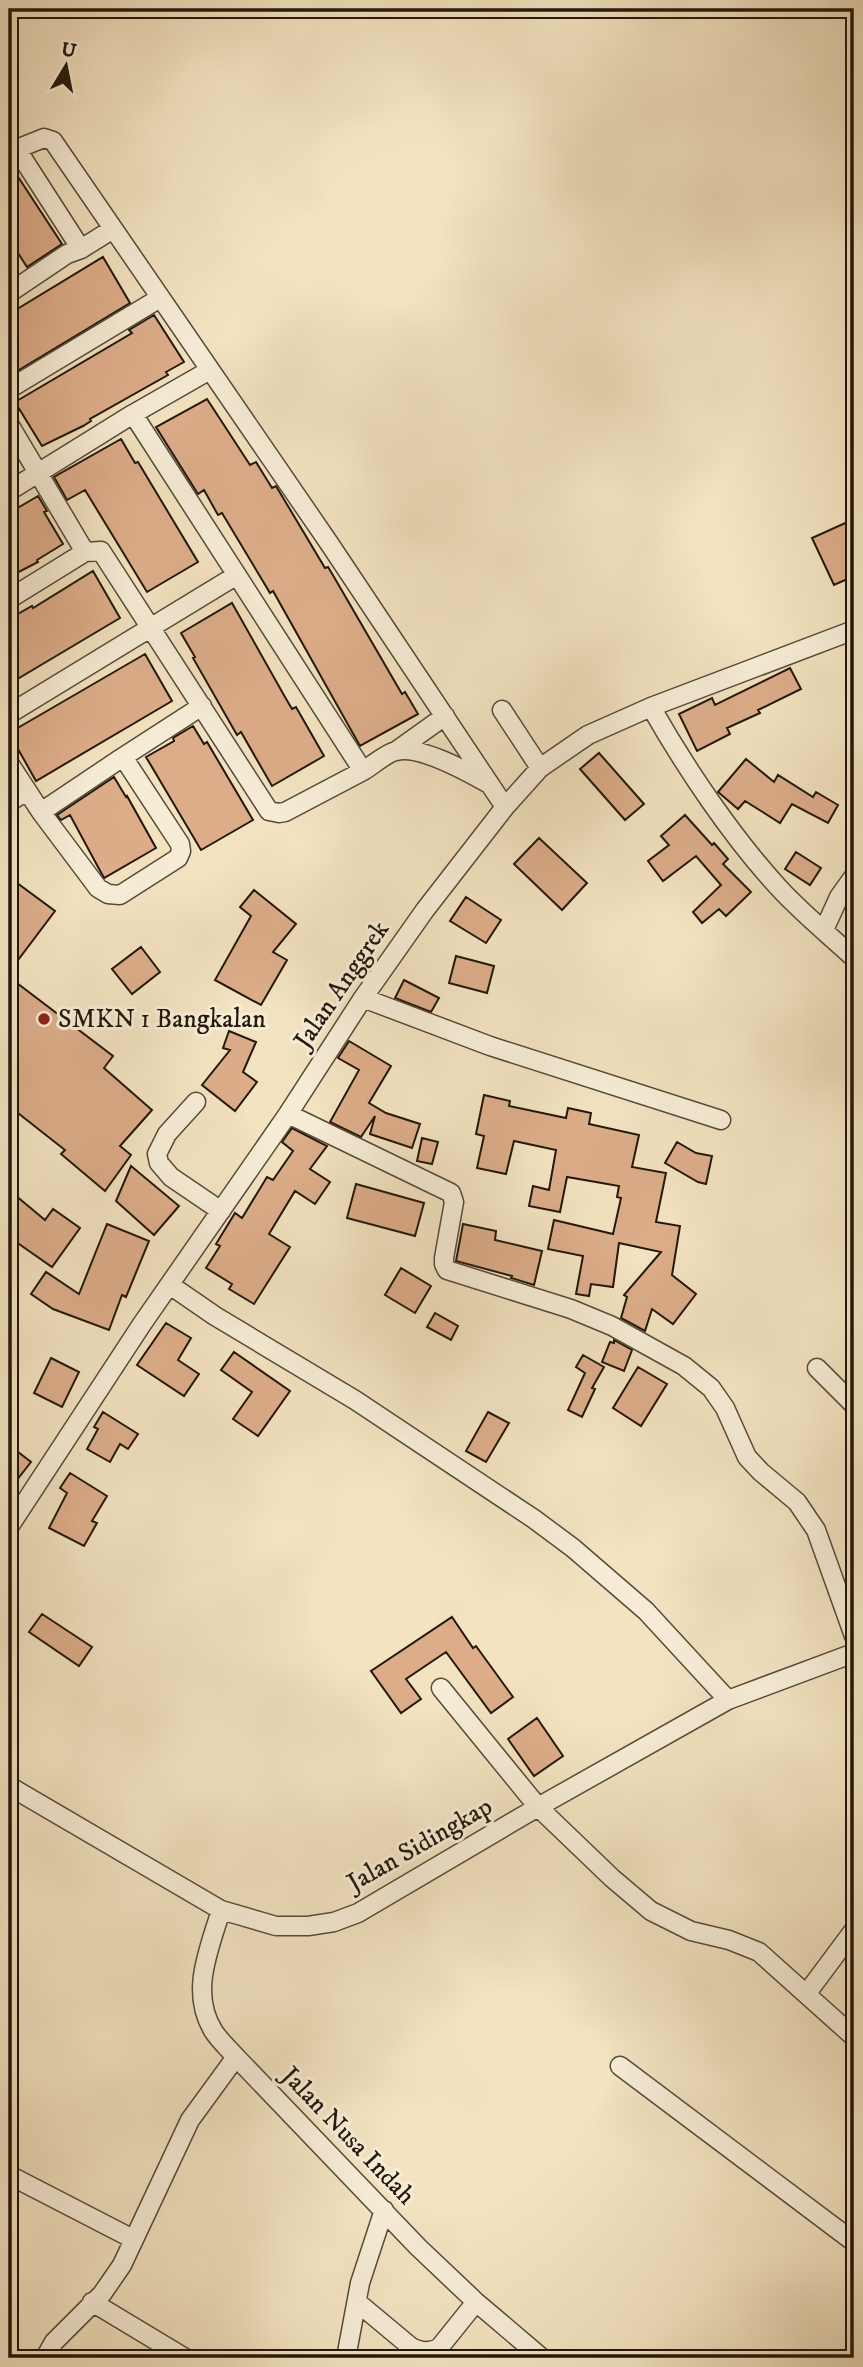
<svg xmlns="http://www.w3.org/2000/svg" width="863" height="2367" viewBox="0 0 863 2367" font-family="'IM FELL DW Pica',serif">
	<rect width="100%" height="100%" fill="#f3e3c1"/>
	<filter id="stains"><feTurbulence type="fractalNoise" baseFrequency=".00286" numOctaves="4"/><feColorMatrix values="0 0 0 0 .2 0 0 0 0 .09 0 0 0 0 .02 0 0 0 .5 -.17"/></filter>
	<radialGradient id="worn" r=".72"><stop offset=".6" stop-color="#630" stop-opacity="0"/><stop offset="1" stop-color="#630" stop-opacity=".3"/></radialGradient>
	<path fill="#ddad8a" stroke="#22170a" stroke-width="2" d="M9,163L62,244L27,267L9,239Z
		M103,257L130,303L9,376V314Z
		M154,315L184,362L166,372L168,375L90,419L91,421L83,426L42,446L15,402L132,333L129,330Z
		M207,399L250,465L256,462L272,488L276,486L325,568L328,567L334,577L402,694L405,692L418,714L360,746L273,591L270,593L222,513L218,515L204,490L198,494L156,427Z
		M121,439L135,463L138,462L198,562L147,592L85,490L67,500L54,477Z
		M38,496L47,511L44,512L63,544L37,560L38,562L9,577V513Z
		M854,519V576L834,585L812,538Z
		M93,571L120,618L9,684V619L32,606L33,608Z
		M232,603L285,697L292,709L296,707L324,756L272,786L241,732L237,735L193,658L195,657L181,633Z
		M145,654L172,701L36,781L9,733Z
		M790,668L801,689L758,710L760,713L727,728L730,734L697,751L679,714L712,698L715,705Z
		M193,726L204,744L207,742L253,820L201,850L146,757L174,741L173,738Z
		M599,753L644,804L625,820L580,769Z
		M746,759L774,782L778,775L813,797L816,792L838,805L828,823L792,804L780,823L745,801L738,809L718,792Z
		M114,777L126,797L127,796L156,848L104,878L70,815L61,820L57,815Z
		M685,815L712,845L714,843L728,859L723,864L751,892L726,916L719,909L702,923L693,912L721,885L696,856L663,881L648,861L669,845L661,836Z
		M539,838L587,883L562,910L514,864Z
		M796,852L821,868L810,885L785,869Z
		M9,877L55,911L9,972Z
		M254,890L296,924L273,952L287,960L261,1005L215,980L251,916L240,907Z
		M466,897L501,920L486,943L450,921Z
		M141,947L160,972L132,994L112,969Z
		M456,956L494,966L487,993L449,983Z
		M9,977L113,1056L104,1068L152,1110L120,1146L131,1155L105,1191L61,1154L65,1150L9,1106Z
		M404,980L439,998L431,1012L395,998Z
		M229,1031L256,1042L243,1072L257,1082L235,1111L202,1085L230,1050L223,1048Z
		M349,1041L391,1066L369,1103L386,1113L420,1124L412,1148L370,1134L375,1116L361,1137L330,1122L359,1070L338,1058Z
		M484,1095L510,1101L509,1106L566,1118L568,1108L591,1113L589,1124L639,1135L632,1167L666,1173L656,1222L680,1226L672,1275L696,1294L673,1324L652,1309L645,1331L621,1318L627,1297L624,1295L661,1252L619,1243L613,1287L591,1284L589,1296L576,1294L583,1256L548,1249L554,1220L613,1234L621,1198L617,1197L619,1186L567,1177L560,1212L529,1206L533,1186L549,1190L556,1150L514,1141L506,1174L477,1168L484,1136L476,1134Z
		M292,1128L327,1146L310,1169L330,1182L315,1204L295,1191L269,1234L290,1247L254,1304L229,1289L232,1284L206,1268L220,1246L216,1244L235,1213L242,1218L267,1177L273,1180L293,1151L282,1142Z
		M422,1138L438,1142L432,1164L417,1161Z
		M677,1142L696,1153L712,1156L706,1184L698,1182L665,1163Z
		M131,1166L179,1206L154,1235L116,1201Z
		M356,1184L424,1203L415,1236L347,1218Z
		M9,1190L45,1220L53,1209L80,1228L52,1267L9,1237Z
		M107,1224L149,1241L126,1297L122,1295L109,1330L53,1309L31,1294L46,1272L79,1294Z
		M463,1224L496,1231L495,1240L542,1251L534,1285L511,1278L512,1276L456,1261Z
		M401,1268L431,1286L415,1313L385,1295Z
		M435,1313L458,1326L451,1340L427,1327Z
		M166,1323L191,1338L178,1360L199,1374L184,1396L137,1365Z
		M614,1340L632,1350L624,1371L602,1362L610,1342L614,1343Z
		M234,1352L290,1391L258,1436L233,1419L252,1392L221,1370Z
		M583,1355L604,1367L592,1388L595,1389L582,1417L568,1410L585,1373L576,1367Z
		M51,1358L79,1372L62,1407L34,1393Z
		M638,1367L667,1384L641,1426L613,1408Z
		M103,1412L138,1434L128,1449L120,1444L110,1462L87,1449L98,1429L94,1427Z
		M488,1412L509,1423L486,1462L466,1451Z
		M9,1445L31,1462L9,1490Z
		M70,1473L107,1496L92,1521L97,1523L84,1546L49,1528L67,1493L60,1488Z
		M42,1614L92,1647L79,1666L29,1632Z
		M452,1617L473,1648L476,1646L513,1697L491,1713L446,1652L406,1679L421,1699L401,1713L371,1671Z
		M537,1718L563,1756L534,1776L508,1739Z"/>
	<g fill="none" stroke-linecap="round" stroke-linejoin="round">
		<defs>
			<path id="minor" d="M16,148L81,249
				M9,152L44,138L53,141L329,543L505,807
				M9,293L67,254L81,249L113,229
				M9,389L160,298
				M133,414L210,370
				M9,424L85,552
				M9,491L133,414L363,771C372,766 386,753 396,751C420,745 468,772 489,784
				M9,599L85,552L101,551L269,811L279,813L285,812L363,771
				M651,707C685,767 732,837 779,888C802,913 829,935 854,958
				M502,710L540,768
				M9,714L237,575
				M396,751L445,716
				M9,763L41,812L98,888L108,894L120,895L178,858L181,851L180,844L123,757L202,706
				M9,802L27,791
				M41,812L123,757
				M824,930L839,897L854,876
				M363,998L490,1046L721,1120
				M196,1102L167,1134L157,1154L159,1163L171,1177L221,1211
				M288,1114L451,1193L454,1202L444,1258V1264L447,1270L571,1309L612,1326L684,1366L711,1388L725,1408L747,1457L761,1472L797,1502L816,1530L854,1636
				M170,1285L215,1316L355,1400L534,1519L573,1548L646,1611L728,1700
				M817,1368L854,1405
				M9,1527L142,1324L288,1114L363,998L425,910L505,807L540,768L588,735L651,707L854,630
				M441,1688L538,1807L612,1878L651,1911L691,1931L729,1940L759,1952L854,2037
				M9,1786L221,1910L276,1926H308L334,1922L358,1913L538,1807L728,1700L854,1653
				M221,1910C209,1950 189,1993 214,2032C220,2041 229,2049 236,2057L418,2247L476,2302L542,2358
				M807,1993L854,1930
				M620,2066L854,2242
				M9,2175L133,2239
				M92,2302L185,2358
				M357,2302L411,2347C422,2352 428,2353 439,2348L476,2302
				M45,2358L54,2342L102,2294L122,2265L190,2120L236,2057
				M346,2358L360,2283L384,2210"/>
		</defs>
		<use href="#minor" stroke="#564a38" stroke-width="21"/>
		<use href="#minor" stroke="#f7edd7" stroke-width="18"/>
	</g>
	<circle fill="#8f2418" stroke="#f7edd7" stroke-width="2.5" cx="44" cy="1019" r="7"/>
	<g text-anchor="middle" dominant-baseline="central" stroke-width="6" stroke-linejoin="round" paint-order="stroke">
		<g font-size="26" fill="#22170a" stroke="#f7edd7">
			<text transform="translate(342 985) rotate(-56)">Jalan Anggrek</text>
			<text transform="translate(420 1845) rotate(-30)">Jalan Sidingkap</text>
			<text transform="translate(348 2136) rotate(46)">Jalan Nusa Indah</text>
		</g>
		<g font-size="26" fill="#22170a" stroke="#f7edd7" text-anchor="start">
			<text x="58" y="1019">SMKN 1 Bangkalan</text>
		</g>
	</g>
	<rect width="863" height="2367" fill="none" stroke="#f3e3c1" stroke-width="35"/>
	<rect x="10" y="10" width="842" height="2346" fill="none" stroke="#22170a" stroke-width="3.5"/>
	<rect x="18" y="18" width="828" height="2332" fill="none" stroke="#22170a" stroke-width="2"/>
	<g transform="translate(66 66) rotate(10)" stroke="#f7edd7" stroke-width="5" paint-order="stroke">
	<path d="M0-5L12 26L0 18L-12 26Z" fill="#22170a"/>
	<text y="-10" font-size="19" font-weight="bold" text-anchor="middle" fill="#22170a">U</text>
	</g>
	<rect width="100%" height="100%" filter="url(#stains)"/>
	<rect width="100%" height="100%" fill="url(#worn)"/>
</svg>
